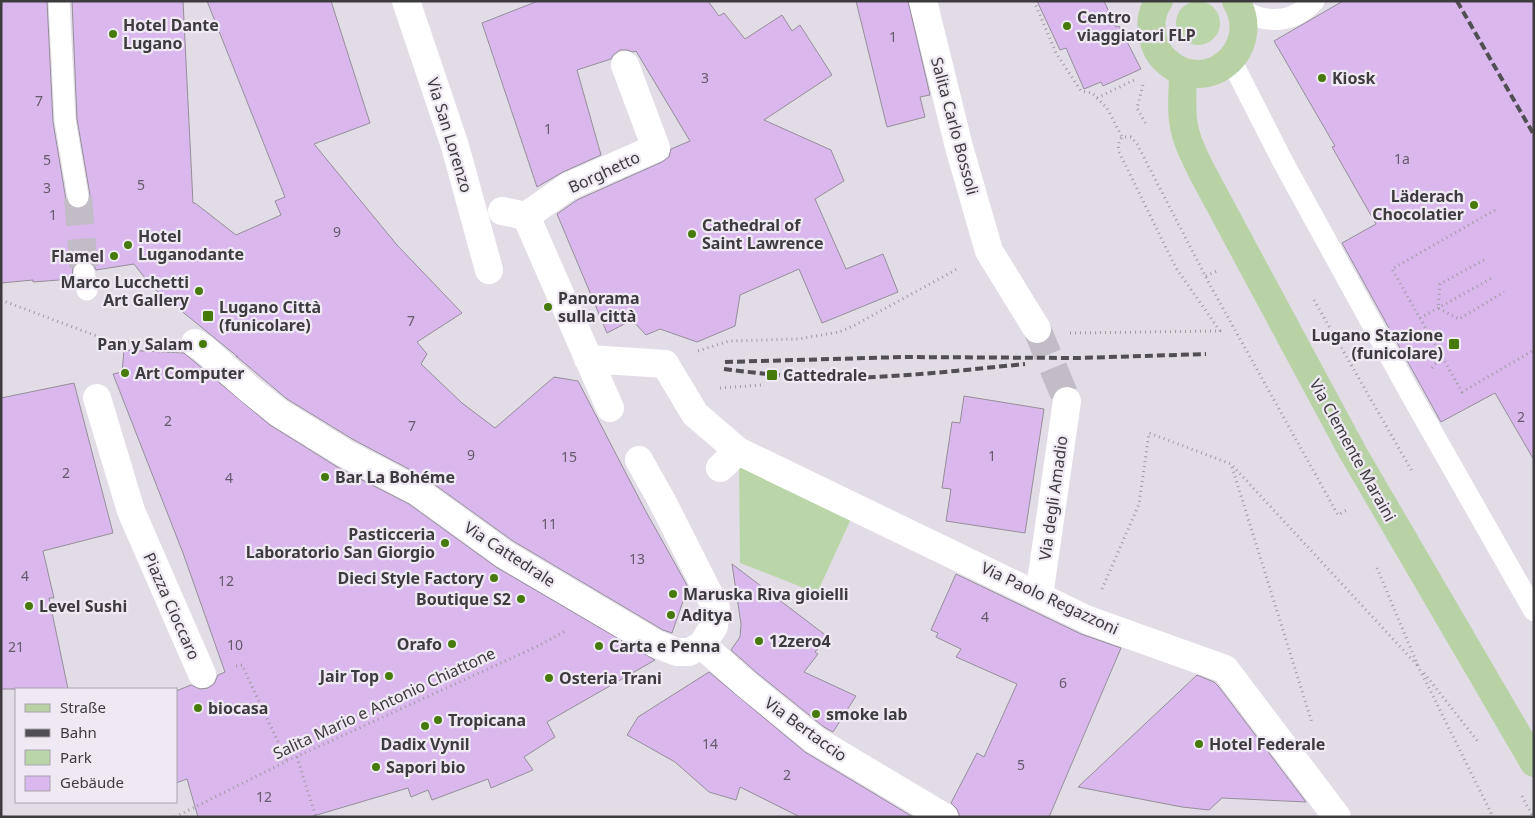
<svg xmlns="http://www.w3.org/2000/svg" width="1535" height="818" viewBox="0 0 1535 818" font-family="'Noto Sans',sans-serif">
	<rect width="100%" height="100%" fill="#e2dce7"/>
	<path fill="#bad5a8" d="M1176 23a22 22 0 1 1 44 0a22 22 0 1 1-44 0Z
		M739,466L851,519L817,593L740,563Z"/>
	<path fill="#dab8ee" stroke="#958f99" d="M1,1H47L53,122L66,200L69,205L74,209H80L86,206L90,201V195L77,119L72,1H183L193,203H195L236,235L281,215L275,201L285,197L207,1H331L370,123L314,144L397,245L462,313L417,342L427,354L421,364L462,403L495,428L554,377L578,381L644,508L688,587L672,633L663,630L513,541L424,477L354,440L287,399L236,356L238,357L152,287L134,264L96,270L93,264L89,261L82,260L76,262L73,267L72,279L33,282V280L1,283Z
		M538,1H708L719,16L724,13L745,39L782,15L792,31L800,25L832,75L764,120L831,150L844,181L815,199L846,269L883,254L898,292L822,323L799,269L740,295L735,326L697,342L660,329L646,335L632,320L607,333L557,214L577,200L662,162L669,157L671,149L690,141L636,51L633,52L627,50H620L613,55L611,59L577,70L601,155L563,172L537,187L482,23Z
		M856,1H908L930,95L920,97L925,117L887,127Z
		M1037,1H1104L1116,27L1119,26L1141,69L1103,86L1101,82L1084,89L1066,48L1060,50Z
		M1343,1H1534V460L1495,393L1441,422L1342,243L1376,224L1332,147L1335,146L1274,41Z
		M124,350L184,353L270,425L339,468L409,504L496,567L655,660L547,722L555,737L524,757L533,770L491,788L488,779L432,800L428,790L411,797L408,788L310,817H198L187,779L176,783V691L191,685L200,689L208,688L214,684L218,675L225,672L183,553L113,374L122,372Z
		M74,383L113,533L43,551L54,598H49L68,689H1V398Z
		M964,396L1044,409L1025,533L946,521L951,489L942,488L952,422L960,423Z
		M732,564L828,637L815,652L818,654L804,672L856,696L833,732L824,727L757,673L731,650L740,637L741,624Z
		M956,574L1081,634L1121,648L1049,817H960L957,809L951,803L977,753L984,757L1017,684L956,657L961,649L936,637L938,633L931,630Z
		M709,672L805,752L913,817H800L740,787L736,800L709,792L675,762L627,735L638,717Z
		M1197,675L1214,682L1219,687L1306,802L1222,798L1209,810L1182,807L1078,787Z"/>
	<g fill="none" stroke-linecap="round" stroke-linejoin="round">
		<path stroke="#c1bcc5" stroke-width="28" stroke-dasharray="28 14" stroke-linecap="butt" d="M78,197L84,272"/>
		<path stroke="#c1bcc5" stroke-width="28" stroke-dasharray="28 14" stroke-linecap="butt" d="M1037,329L1067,401"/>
		<path stroke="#9f9ba3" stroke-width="3" stroke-dasharray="1 4" stroke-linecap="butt" d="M1034,1L1056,53L1081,91L1092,93L1107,108L1122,137
			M1143,85L1137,108L1147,126
			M1097,98L1136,79
			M1495,210L1392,269L1462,392L1534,350
			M1484,260L1440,284L1438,308L1459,319L1504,292
			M1206,276L1217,271
			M1,300L110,341L162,342
			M1314,300L1413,473
			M1420,318L1492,278
			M1070,333L1220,331L1176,268L1119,152C1118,146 1118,143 1122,137H1131L1137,144L1210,285L1338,515L1347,510
			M698,351L729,341L798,339L839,332L855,325L959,268
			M1432,368L1441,356
			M720,388L762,385
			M1232,467L1312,723
			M1377,568L1419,668L1493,817
			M1102,589L1139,504L1149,433L1231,464L1418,666
			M236,666L242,665L287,761
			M1424,673L1479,743
			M297,757L316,817
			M1522,796L1533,817
			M175,817L287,761L538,646L565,631"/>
		<path stroke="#fff" stroke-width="21" d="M59,1L65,120L78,197
			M1241,10C1267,24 1293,24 1314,1
			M1231,60L1283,162L1410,393L1534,611
			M84,272L87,290"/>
		<path stroke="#fff" stroke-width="28" d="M502,211L526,216L569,186L656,148L625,65
			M526,216L610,408
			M195,343L204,349L249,389L278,412L346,454L417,491L504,554L656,644L677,652H689L702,645L714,626L716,608L662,501L639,460
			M588,359L665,364
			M97,398L131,511L202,674"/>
		<path stroke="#fff" stroke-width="28" d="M406,1L455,146L489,270
			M923,1L959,147L989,251L1037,329
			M665,364L695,414L738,451L1088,620L1225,669L1337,817
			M720,468L738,451
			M1039,596L1067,401
			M702,645L747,685L815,740L944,817"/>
		<path stroke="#b8d2a5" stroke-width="28" d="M1159,1C1151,12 1150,25 1153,38C1155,47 1159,55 1166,61C1207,98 1264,49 1236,1
			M1183,72C1183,91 1180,112 1185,131C1188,145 1195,157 1201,170L1352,451L1534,763"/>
		<path stroke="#524f54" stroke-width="4" stroke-dasharray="8 4" stroke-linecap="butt" d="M1457,1L1534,135
			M725,362L903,357L1077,358L1206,354
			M724,369C763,374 803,378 842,378C904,377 964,370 1025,364"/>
	</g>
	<g fill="#467b0c" stroke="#efe9f4" stroke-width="2">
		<circle cx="1067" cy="26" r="5"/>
		<circle cx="113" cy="34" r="5"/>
		<circle cx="1322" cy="78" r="5"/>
		<circle cx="1474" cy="205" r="5"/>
		<circle cx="692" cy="234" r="5"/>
		<circle cx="128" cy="245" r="5"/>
		<circle cx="114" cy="256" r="5"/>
		<circle cx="199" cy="291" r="5"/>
		<circle cx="548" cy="307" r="5"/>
		<rect x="202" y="310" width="12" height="12" rx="2.5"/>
		<circle cx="203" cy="344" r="5"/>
		<rect x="1448" y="338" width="12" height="12" rx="2.5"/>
		<circle cx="125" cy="373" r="5"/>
		<rect x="766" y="369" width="12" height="12" rx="2.5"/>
		<circle cx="325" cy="477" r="5"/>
		<circle cx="445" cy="543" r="5"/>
		<circle cx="494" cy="578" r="5"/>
		<circle cx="673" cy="594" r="5"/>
		<circle cx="521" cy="599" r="5"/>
		<circle cx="29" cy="606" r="5"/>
		<circle cx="671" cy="615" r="5"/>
		<circle cx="759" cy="641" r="5"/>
		<circle cx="452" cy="644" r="5"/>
		<circle cx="599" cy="646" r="5"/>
		<circle cx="389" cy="676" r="5"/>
		<circle cx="549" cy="678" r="5"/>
		<circle cx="198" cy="708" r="5"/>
		<circle cx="816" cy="714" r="5"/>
		<circle cx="438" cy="720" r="5"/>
		<circle cx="425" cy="726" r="5"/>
		<circle cx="1199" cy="744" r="5"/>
		<circle cx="376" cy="767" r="5"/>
	</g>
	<g text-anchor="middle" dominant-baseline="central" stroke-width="4.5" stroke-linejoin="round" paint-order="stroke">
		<g font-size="14" fill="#655a6b">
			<text x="893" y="36">1</text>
			<text x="705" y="77">3</text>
			<text x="39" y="100">7</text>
			<text x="548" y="128">1</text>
			<text x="1402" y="158">1a</text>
			<text x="47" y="159">5</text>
			<text x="141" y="184">5</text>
			<text x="47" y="187">3</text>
			<text x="53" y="214">1</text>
			<text x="337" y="231">9</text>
			<text x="411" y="320">7</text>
			<text x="1521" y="416">2</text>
			<text x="168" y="420">2</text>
			<text x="412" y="425">7</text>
			<text x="471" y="454">9</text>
			<text x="992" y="455">1</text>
			<text x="569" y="456">15</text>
			<text x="66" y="472">2</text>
			<text x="229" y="477">4</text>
			<text x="549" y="523">11</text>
			<text x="637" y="558">13</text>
			<text x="25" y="575">4</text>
			<text x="226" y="580">12</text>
			<text x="985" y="616">4</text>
			<text x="235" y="644">10</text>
			<text x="16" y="646">21</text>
			<text x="1063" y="682">6</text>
			<text x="710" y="743">14</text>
			<text x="1021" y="764">5</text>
			<text x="787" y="774">2</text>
			<text x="264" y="796">12</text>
		</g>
		<g font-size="16" font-weight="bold" fill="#3e3b3f" stroke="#efe9f4" text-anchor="start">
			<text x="1077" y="17">Centro<tspan x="1077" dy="18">viaggiatori FLP</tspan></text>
			<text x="123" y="25">Hotel Dante<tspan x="123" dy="18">Lugano</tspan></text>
			<text x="1332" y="78">Kiosk</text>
			<text x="1464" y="196" text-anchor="end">Läderach<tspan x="1464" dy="18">Chocolatier</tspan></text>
			<text x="702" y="225">Cathedral of<tspan x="702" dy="18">Saint Lawrence</tspan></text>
			<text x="138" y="236">Hotel<tspan x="138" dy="18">Luganodante</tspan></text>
			<text x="104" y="256" text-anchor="end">Flamel</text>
			<text x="189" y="282" text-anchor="end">Marco Lucchetti<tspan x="189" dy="18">Art Gallery</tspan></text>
			<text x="558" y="298">Panorama<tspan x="558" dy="18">sulla città</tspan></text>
			<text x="219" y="307">Lugano Città<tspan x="219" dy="18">(funicolare)</tspan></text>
			<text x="1443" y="335" text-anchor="end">Lugano Stazione<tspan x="1443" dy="18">(funicolare)</tspan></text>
			<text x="193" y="344" text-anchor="end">Pan y Salam</text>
			<text x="135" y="373">Art Computer</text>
			<text x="783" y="375">Cattedrale</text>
			<text x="335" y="477">Bar La Bohéme</text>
			<text x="435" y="534" text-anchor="end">Pasticceria<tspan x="435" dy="18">Laboratorio San Giorgio</tspan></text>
			<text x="484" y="578" text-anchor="end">Dieci Style Factory</text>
			<text x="683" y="594">Maruska Riva gioielli</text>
			<text x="511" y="599" text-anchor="end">Boutique S2</text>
			<text x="39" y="606">Level Sushi</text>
			<text x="681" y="615">Aditya</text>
			<text x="769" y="641">12zero4</text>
			<text x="442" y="644" text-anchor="end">Orafo</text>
			<text x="609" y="646">Carta e Penna</text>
			<text x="379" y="676" text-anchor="end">Jair Top</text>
			<text x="559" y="678">Osteria Trani</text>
			<text x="208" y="708">biocasa</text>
			<text x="826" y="714">smoke lab</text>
			<text x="448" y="720">Tropicana</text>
			<text x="425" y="744" text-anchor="middle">Dadix Vynil</text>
			<text x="1209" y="744">Hotel Federale</text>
			<text x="386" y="767">Sapori bio</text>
		</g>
		<g font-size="16" fill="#3e3b3f" stroke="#efe9f4">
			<text transform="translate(955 126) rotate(75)">Salita Carlo Bossoli</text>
			<text transform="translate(450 135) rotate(73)">Via San Lorenzo</text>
			<text transform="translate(604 172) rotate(-25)">Borghetto</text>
			<text transform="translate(1353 450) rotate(61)">Via Clemente Maraini</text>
			<text transform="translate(1053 498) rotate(-82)">Via degli Amadio</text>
			<text transform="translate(510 554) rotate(33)">Via Cattedrale</text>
			<text transform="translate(1050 598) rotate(25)">Via Paolo Regazzoni</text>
			<text transform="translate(172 606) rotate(66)">Piazza Cioccaro</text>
			<text transform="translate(384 703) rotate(-25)">Salita Mario e Antonio Chiattone</text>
			<text transform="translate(806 729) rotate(36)">Via Bertaccio</text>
		</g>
	</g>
	<rect width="1535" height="818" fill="none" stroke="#3e3b3f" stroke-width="5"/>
	<rect x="15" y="688" width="162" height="115" fill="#efe9f4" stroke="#a8a3ac"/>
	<rect x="25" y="704" width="25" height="8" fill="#b8d2a5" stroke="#a8a3ac"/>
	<text x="60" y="713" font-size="15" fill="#3e3b3f">Straße</text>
	<rect x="25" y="729" width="25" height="8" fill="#524f54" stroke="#a8a3ac"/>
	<text x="60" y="738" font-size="15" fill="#3e3b3f">Bahn</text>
	<rect x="25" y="750" width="25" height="15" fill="#bad5a8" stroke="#a8a3ac"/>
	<text x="60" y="763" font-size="15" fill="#3e3b3f">Park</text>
	<rect x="25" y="776" width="25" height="15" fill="#dab8ee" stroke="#a8a3ac"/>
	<text x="60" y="788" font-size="15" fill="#3e3b3f">Gebäude</text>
</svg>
